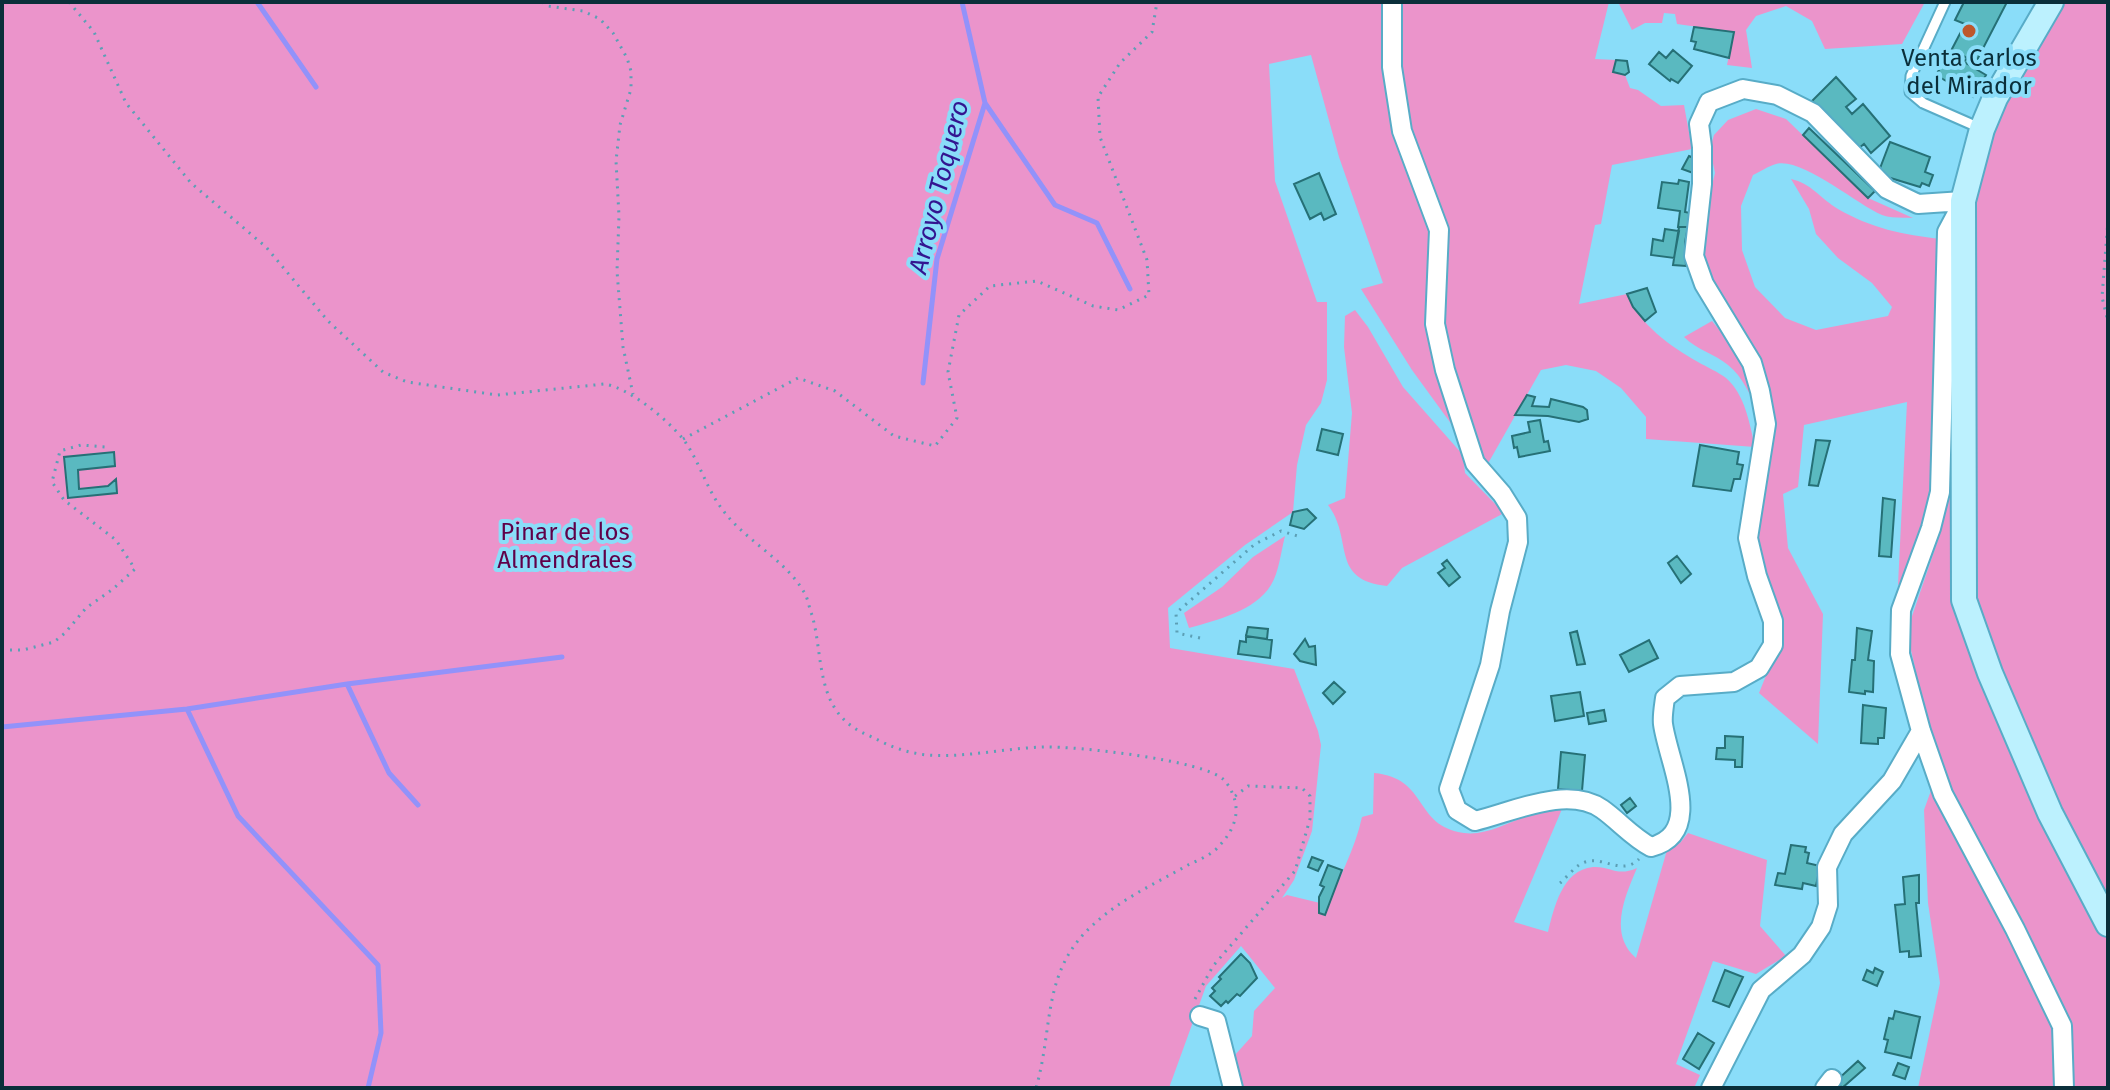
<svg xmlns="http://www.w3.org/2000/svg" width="2110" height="1090" viewBox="0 0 2110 1090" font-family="'Fira Sans',sans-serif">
	<rect width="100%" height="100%" fill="#8addf9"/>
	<path fill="#eb94cb" d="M2,2H1384L1432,233L1427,279L1428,327L1452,425L1412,370L1361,289L1383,283L1339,157L1311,55L1269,64L1275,181L1317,302H1327V380L1321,403L1306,425L1297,465L1293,512L1245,545L1168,608L1170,648L1294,669L1318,731L1321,745L1312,831L1294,880L1282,898L1287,895L1320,903L1319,913L1325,914C1337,881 1355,850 1362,817L1373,814L1374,773C1429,778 1413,826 1464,833C1488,836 1509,821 1531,815C1541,812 1552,811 1562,809L1514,922L1548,932C1554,908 1562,870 1593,867C1611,866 1617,877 1637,868C1625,896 1608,934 1636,958L1667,850L1680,843L1688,833L1767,860L1760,926L1786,956L1756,974L1713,961L1676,1064L1700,1075L1694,1088H1241L1235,1055L1252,1036L1254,1011L1275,988L1241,946L1206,986L1169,1088H2Z
		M1398,2H1609L1595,59L1616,60L1613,72L1625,75L1630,88L1638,90L1661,106L1684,105L1692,149L1612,165L1601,224L1595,225L1579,304L1627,294C1640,325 1670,346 1698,362C1707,367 1718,372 1726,378C1745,394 1750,425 1755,447L1646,439V417L1621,388L1596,371L1566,365L1541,370L1486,467L1449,353L1445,318L1446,225L1410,125L1399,62Z
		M1618,2H1925L1902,44L1825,49L1812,21L1786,6L1756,16L1746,30L1752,68L1727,65L1734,32L1677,24L1675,14L1664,13L1662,23H1645L1632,30Z
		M2063,2H2108V1088H1918L1940,983L1928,903L1924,810L1938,771L1911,650L1909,625L1938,540L1947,488L1950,362L1978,186L1996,115Z
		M1756,109L1786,119L1868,198L1913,218C1903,217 1892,219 1882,215C1856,204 1802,157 1776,164C1768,166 1760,172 1753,175L1741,206L1742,250L1755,287L1785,318L1816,330L1888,316L1892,307L1872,283L1838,258L1816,234L1809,209L1791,179C1811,183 1821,199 1838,209C1871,228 1903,235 1941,239L1935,475L1922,538L1903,580L1898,585L1907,402L1804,425L1798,487L1783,494L1788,548L1823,614L1818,744L1759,693L1782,636L1756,556L1768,400L1714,293L1701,257L1707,206L1715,173L1710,149L1714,135L1728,120Z
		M1355,310L1368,327L1403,387L1463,455L1465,473L1504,513L1402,568L1387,586C1329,580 1354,539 1328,505L1345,498L1352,413L1344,347L1345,316Z
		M1712,321L1730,343L1750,377L1758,409C1749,394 1743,377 1728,365C1715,354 1697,350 1684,337Z
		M1285,536C1281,551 1279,572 1271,585C1255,611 1217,620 1189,628L1184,613L1222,587L1253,557Z"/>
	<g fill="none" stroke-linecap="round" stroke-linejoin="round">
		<path stroke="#9292fa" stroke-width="5" d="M257,2L316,87
			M985,103L1055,205L1097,223L1130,289
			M923,383L937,259L985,103L962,2
			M347,684L389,773L418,805
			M187,709L238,816L378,965L381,1033L368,1088
			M2,727L187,709L347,684L562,657"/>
	</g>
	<path fill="#5ab9c0" stroke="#267076" stroke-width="2" d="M1960,2H2007L1976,62L1972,60L1969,65L1964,62L1967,58L1952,49L1965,24L1955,20L1963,4Z
		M1694,27L1734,32L1729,58L1694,49L1696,42L1691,41Z
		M1952,49L1967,58L1964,62L1986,75L1973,97L1936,75Z
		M1673,50L1692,66L1678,83L1671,79L1670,81L1649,64L1659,52L1666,58Z
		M1616,60L1627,61L1629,72L1625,75L1613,72Z
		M1836,77L1856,99L1846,107L1852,114L1863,104L1890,136L1871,153L1864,144L1859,148L1812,101Z
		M1809,128L1875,191L1868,198L1803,135Z
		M1890,142L1930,157L1925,172L1933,175L1929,186L1922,183L1920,187L1884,176L1879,171Z
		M1689,156L1696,159V174L1682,169Z
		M1319,173L1336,214L1324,220L1321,213L1310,219L1294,184Z
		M1679,180L1689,182L1685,212L1690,213L1688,227H1678L1680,211L1658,208L1662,182L1678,184Z
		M1679,227H1688L1685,242L1686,266L1673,265Z
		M1665,229L1679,231L1674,258L1651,255L1653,239L1663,241Z
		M1647,288L1656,312L1645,321L1633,307L1627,294Z
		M1527,395L1535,397L1532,406L1549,407L1551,399L1583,407L1587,410L1588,419L1579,422L1548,416L1515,415Z
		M1540,420L1544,442L1548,441L1550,451L1519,457L1517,447L1514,448L1512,436L1530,432L1528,422Z
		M1322,429L1343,434L1338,455L1317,450Z
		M1816,440L1830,441L1818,486L1809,485Z
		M1700,445L1739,452L1737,464L1743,465L1740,479H1734L1731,491L1693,486Z
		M114,452L115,466L78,470L79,489L108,486L116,479L117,493L68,498L64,457Z
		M1883,498L1895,500L1891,557L1879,556Z
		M1307,509L1316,518L1304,529L1290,525L1293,512Z
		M1677,556L1691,574L1681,583L1668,563Z
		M1447,560L1460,577L1449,586L1438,573L1445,568L1442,564Z
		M1248,627L1268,629L1267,639L1246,636Z
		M1857,628L1872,631L1868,660L1874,661L1873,692L1865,691V694L1849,692L1852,660H1855Z
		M1577,631L1585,664L1577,665L1570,633Z
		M1246,636L1272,640L1270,658L1238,654L1240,641L1246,642Z
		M1305,639L1309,647L1315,646L1316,665L1300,661L1294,654Z
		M1649,640L1658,658L1629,672L1620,655Z
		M1334,682L1345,692L1333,704L1323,693Z
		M1580,692L1584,716L1555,721L1551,696Z
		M1863,705L1886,708L1884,738H1878V744L1861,743Z
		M1604,710L1606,721L1589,724L1587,713Z
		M1725,736L1743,737L1742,767H1735V760L1716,759L1717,748H1725Z
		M1561,752L1585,755L1582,791L1558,789Z
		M1630,798L1636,806L1627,813L1621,805Z
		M1791,845L1806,847L1805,852L1809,853L1807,863L1820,866L1816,886L1803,883L1802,889L1775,885L1778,873L1785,874Z
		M1312,857L1323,861L1318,871L1308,867Z
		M1328,865L1342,870L1325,915L1319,913V897L1324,887L1320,885Z
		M1919,875V903H1916L1921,956L1909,957V951L1900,952L1895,905L1905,904L1903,877Z
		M1241,954L1250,963L1257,978L1240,996L1237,994L1228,1003L1226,1001L1221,1006L1210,996L1215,991L1212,988L1221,979L1219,977Z
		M1875,968L1883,972L1877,986L1863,980L1867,970L1873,973Z
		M1725,970L1743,977L1729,1007L1713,1001Z
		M1895,1011L1920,1017L1911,1058L1885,1052L1888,1040L1884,1039L1889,1018L1893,1019Z
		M1698,1033L1714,1043L1699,1069L1683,1059Z
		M1858,1061L1865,1068L1842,1088L1836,1081Z
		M1898,1063L1909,1067L1905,1079L1893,1075Z"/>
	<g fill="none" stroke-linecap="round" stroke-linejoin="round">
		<defs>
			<path id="service" d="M1945,2L1911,76L1910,92L1923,103L1980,128"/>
			<path id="minor" d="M1392,2V67L1402,131L1439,230L1435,324L1445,370L1475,463L1502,494L1517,518L1518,542L1500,611L1490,665L1449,789L1457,810L1475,821C1513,812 1567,785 1602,809C1619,821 1632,837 1651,847C1706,833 1668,762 1663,724C1662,716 1664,706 1665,698L1680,686L1734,682L1759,668L1773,645V621L1757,576L1748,538L1766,424L1760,391L1752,363L1704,284L1694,256L1702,184V147L1699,124L1709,102L1743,89L1777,95L1813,113L1887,189L1918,204L1963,201
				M1962,204L1947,232L1940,492L1931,528L1901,610L1900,654L1921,731L1943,794L2015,929L2062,1026L2064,1088
				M1200,1016L1216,1021L1233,1088
				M1711,1088L1761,990L1802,955L1821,927L1828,905L1827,867L1843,834L1892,781L1921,731
				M1825,1088L1832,1079"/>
			<path id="secondary" d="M2051,2L1995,98L1982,129L1963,201L1964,600L1990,673L2050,813L2108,924"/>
		</defs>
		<use href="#service" stroke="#58acc7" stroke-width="13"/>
		<use href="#minor" stroke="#58acc7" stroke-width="22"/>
		<use href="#secondary" stroke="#58acc7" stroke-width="28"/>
		<path stroke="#5c9fb5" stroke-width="3" stroke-dasharray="2 6" stroke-linecap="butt" d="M69,2L94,32L126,103L191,183L266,247L328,321L383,372L407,382L497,395L604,384C628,387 667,419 683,439C699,460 706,488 722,509C745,541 784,558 804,592C808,598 809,608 812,615C823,653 816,702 853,727C861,733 871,736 880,741C896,749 910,753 927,755C965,758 1006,748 1044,747C1075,746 1205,760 1224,780C1230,786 1236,799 1236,808C1237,822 1229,836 1219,846C1212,855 1198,860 1188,865C1156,883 1121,899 1094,924C1041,971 1054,1026 1036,1088
			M542,2L548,6L583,11L600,19L613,33L627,58L631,71V89L620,125L616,161L619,216L617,271L623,347L633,394
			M2108,220L2102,297L2108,322
			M683,439L798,378L835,391L894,436L935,446L957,418L948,372L959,315L990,286L1037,281L1093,306L1118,310L1149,295L1147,260L1100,137L1098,97L1120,63L1152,32L1157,2
			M1200,638L1177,633L1176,613L1255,544L1281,531L1301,537
			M2,650H23L54,642L65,633L86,608L113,589L135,569L116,540L64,500L52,482L60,451L81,445L106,447
			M1560,883C1566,878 1572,870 1579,865C1600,851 1620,878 1639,859
			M1195,999L1213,966L1295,871L1310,819V796L1302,788L1248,786L1234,797"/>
		<use href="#service" stroke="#fff" stroke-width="9"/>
		<use href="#minor" stroke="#fff" stroke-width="18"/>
		<use href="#secondary" stroke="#bcf1fe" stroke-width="24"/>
	</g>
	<circle fill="#be572c" stroke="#8addf9" stroke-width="3" cx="1969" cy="31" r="8"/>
	<g text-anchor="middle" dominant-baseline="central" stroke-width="8" stroke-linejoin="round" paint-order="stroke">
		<g font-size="24" fill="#0a2f3a" stroke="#8addf9">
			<text x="1969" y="58">Venta Carlos<tspan x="1969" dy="28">del Mirador</tspan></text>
		</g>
		<g font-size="24" fill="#600049" stroke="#8addf9">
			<text x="565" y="532">Pinar de los<tspan x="565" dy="28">Almendrales</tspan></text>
		</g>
		<g font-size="26" font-style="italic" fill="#331590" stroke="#8addf9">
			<text transform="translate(939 187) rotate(-76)">Arroyo Toquero</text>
		</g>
	</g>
	<rect width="2110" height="1090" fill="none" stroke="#0a2f3a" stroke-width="8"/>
</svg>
